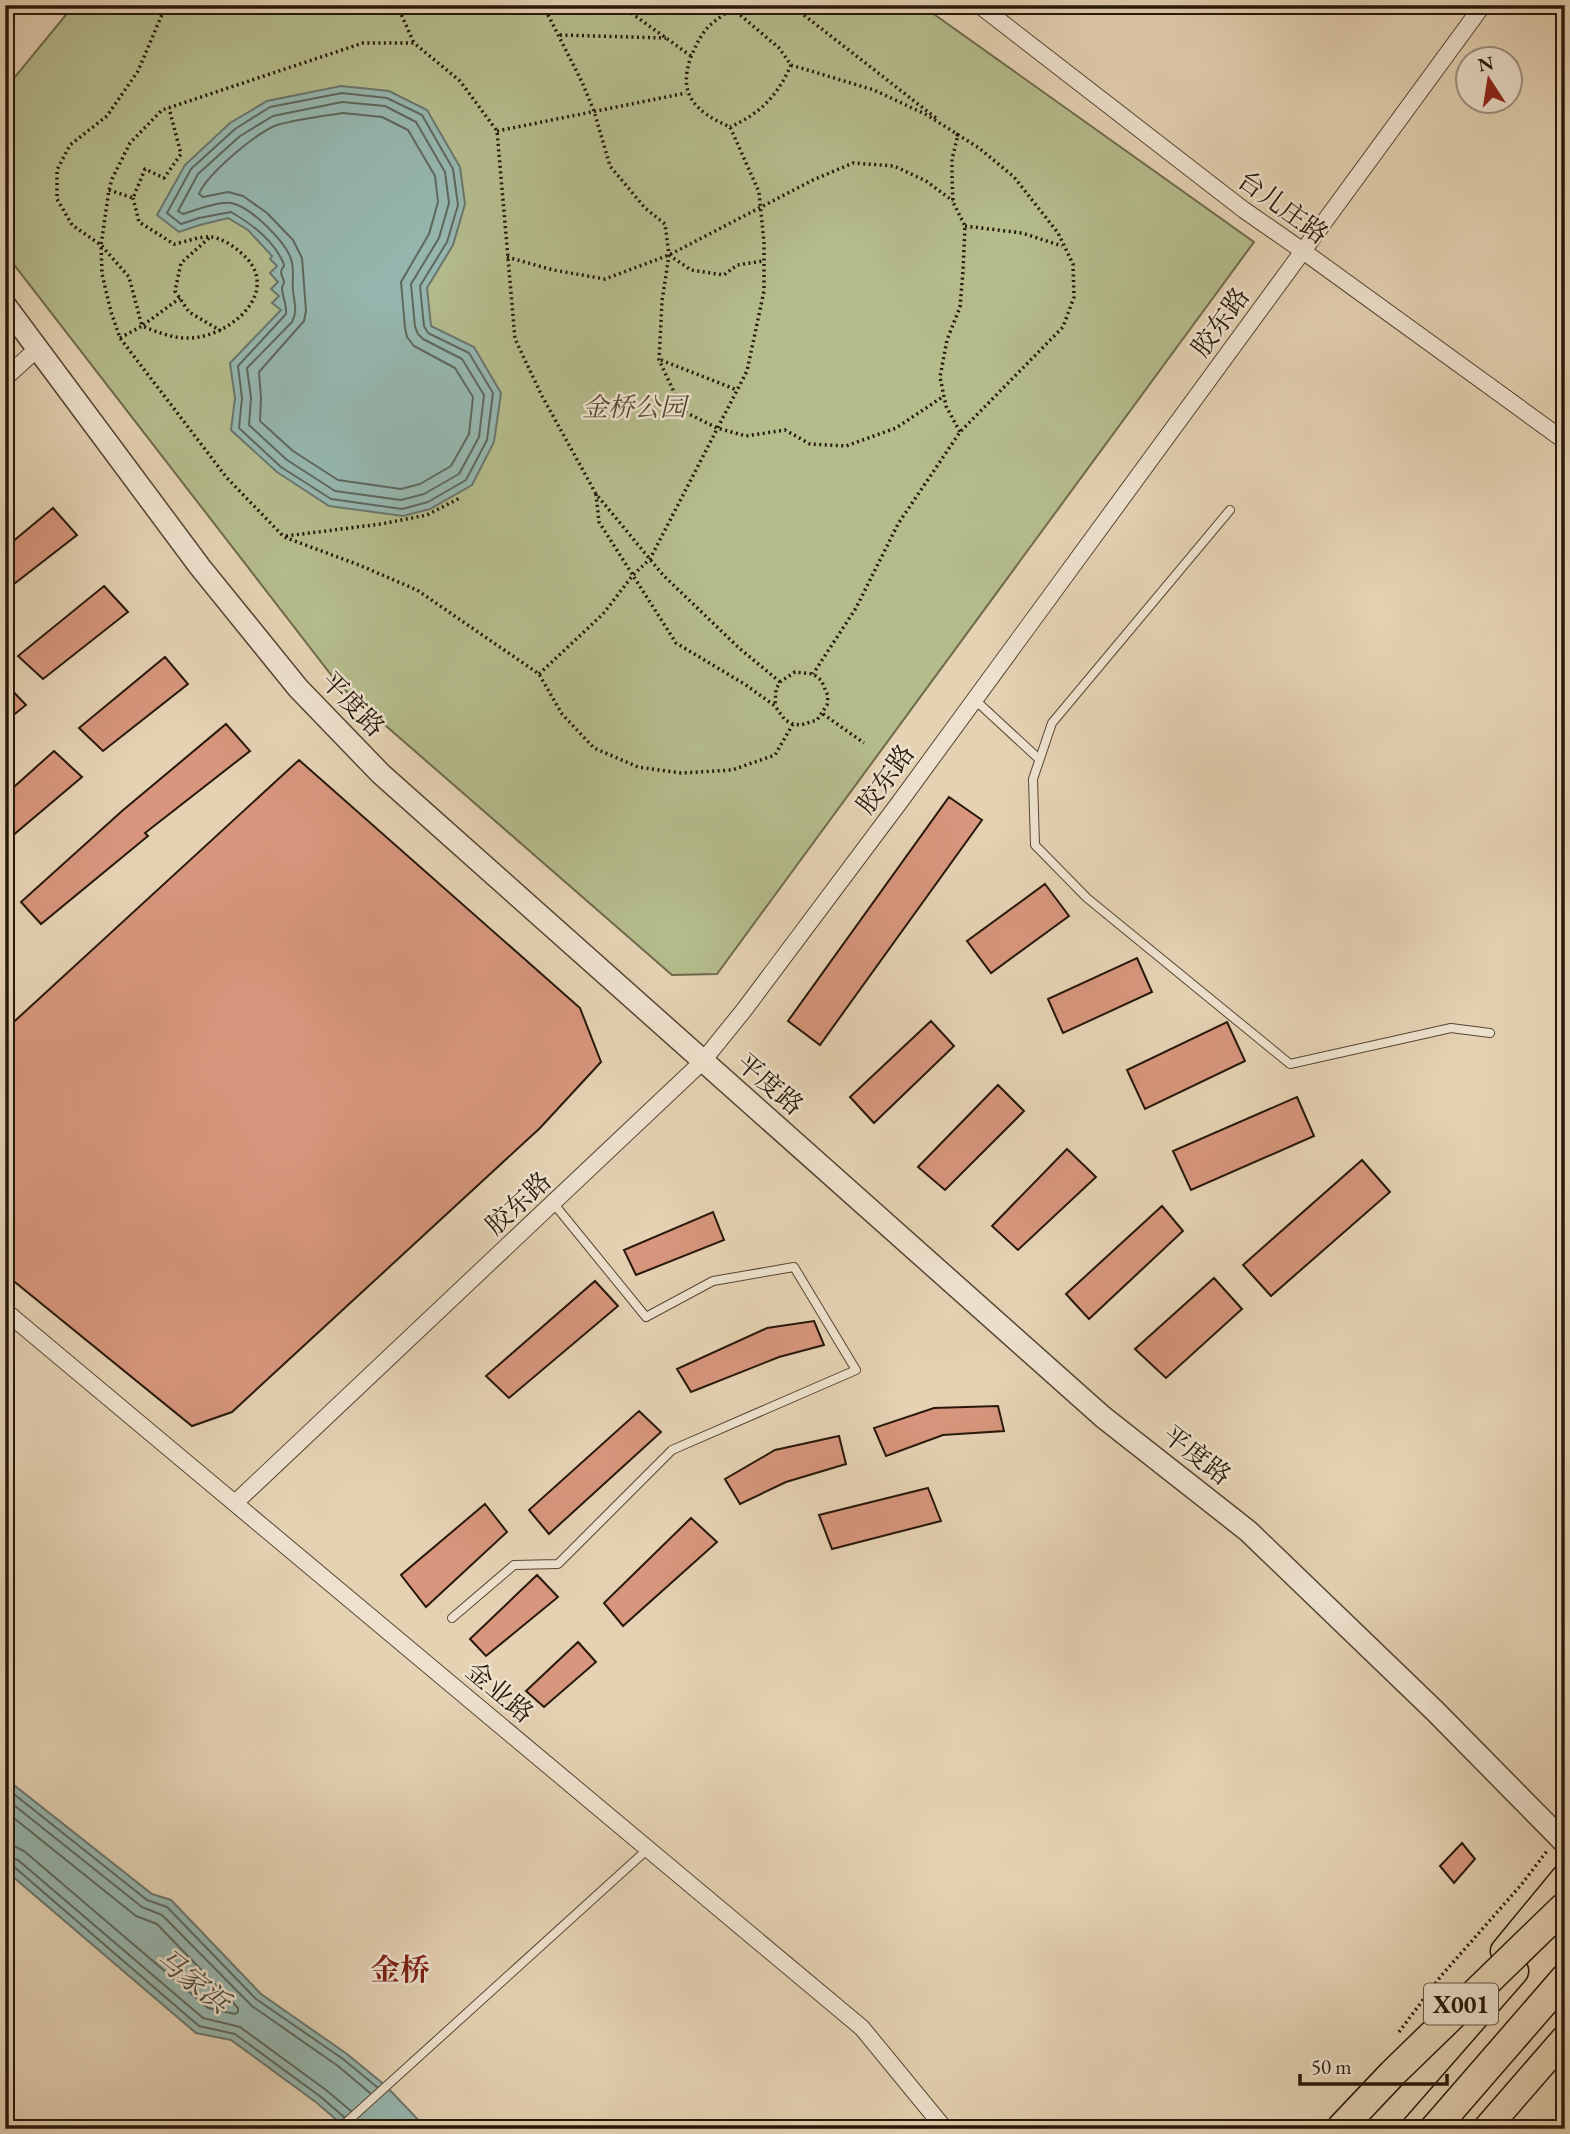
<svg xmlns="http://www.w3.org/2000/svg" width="1570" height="2134" viewBox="0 0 1570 2134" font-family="'EB Garamond','Noto Serif SC',serif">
	<rect width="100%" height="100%" fill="#e5d2b3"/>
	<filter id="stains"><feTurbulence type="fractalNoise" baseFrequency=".00286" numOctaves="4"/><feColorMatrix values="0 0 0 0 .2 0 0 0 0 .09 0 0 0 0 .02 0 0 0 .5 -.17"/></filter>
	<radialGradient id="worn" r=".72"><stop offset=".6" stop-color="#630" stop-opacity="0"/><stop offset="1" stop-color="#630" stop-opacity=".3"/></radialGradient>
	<path fill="#b5bc8c" stroke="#6e6a4b" stroke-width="2" d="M74,5H921L1254,242L717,974L672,975L339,685L5,253V89Z"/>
	<path fill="#96b7b0" stroke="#6a776e" stroke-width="2" d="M341,86L389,91L427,110L460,167L465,204L453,245L427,288L431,326L474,347L501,393L494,442L472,485L430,509L403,516L329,506L277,472L231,430L235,398L230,363L281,310L272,303L279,296L271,289L278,282L270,273L277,266L270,259L272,256L248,230L228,218L200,225L179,232L157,215L185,165L230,123L267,101Z
		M5,1778L152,1894L171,1900L261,1994L347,2054L386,2086L427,2129H347L317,2103L231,2040L196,2033L5,1870Z"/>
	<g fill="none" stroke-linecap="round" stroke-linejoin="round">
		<path stroke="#5e685d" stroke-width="2" d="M342,93L387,98L422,115L453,169L458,205L447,242L420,286L424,326L428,333L469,353L493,393L487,440L466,480L428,502L402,509L331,499L281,467L239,428L242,398L238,366L286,314C287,305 282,296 282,288C282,286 284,284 284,282C284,279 281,276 281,272C282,264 286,270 283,262C273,240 252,224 231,212L199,218L181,224L167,213L191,169L235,129L270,107Z
			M342,102L385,106L416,122L445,172L449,203L439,238L411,284L415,327L418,334L423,339L462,359L484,395L479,437L459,474L424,494L401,500L335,491L287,460L249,425L251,398L247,368L292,322C298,311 294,302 293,290C292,282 294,271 292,263C289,244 250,206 231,203C219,201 195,210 183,214L178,211L198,174L240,136L273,116Z
			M343,113L382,117L408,130L435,176L438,202L429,234L401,282L405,328L407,337L414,346L455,368L473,397L469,434L451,466L420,484L401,489L338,480L293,451L260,421L261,398L259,372L304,321L306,311L302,258L293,240L267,213L243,196L228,192L203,197L199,194C207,174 256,133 277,125C297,119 323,116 343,113Z
			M5,1787L147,1900L167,1907L256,1999L343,2059L377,2087
			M5,1798L142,1907L162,1915L252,2006L338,2066L370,2093
			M5,1811L136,1916L157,1924L238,2008V2012L235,2014L208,2008L24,1851L14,1846L5,1845
			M5,1856L18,1860L203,2018L240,2027L326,2090L351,2111
			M5,1864L13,1866L199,2026L235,2034L321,2097L344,2117"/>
	</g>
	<path fill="#d7967d" stroke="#27180a" stroke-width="2" d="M53,508L77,535L5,591V548Z
		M104,586L128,612L43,679L18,656Z
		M165,657L188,684L103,751L79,728Z
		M5,683L26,705L5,722Z
		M226,724L250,751L145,833L148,836L41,924L21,902L122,811Z
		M54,751L82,777L5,842V795Z
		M299,760L580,1008L601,1062L540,1128L232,1412L192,1426L5,1274V1030Z
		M949,797L982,820L820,1045L788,1021Z
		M1045,884L1069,916L991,973L967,941Z
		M1137,958L1152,992L1063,1033L1048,999Z
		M931,1021L954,1046L874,1123L850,1097Z
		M1227,1022L1245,1061L1145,1109L1127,1070Z
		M998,1085L1024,1111L945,1190L918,1167Z
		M1297,1097L1314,1136L1191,1190L1173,1151Z
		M1067,1149L1096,1177L1018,1250L992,1226Z
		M1362,1160L1390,1192L1271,1296L1243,1265Z
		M1162,1206L1183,1231L1089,1319L1066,1294Z
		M713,1212L724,1240L636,1275L624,1250Z
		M1214,1278L1242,1309L1166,1378L1135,1349Z
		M595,1281L618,1306L509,1398L486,1376Z
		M814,1321L824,1345L779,1357L691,1392L677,1369L767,1328Z
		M998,1406L1004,1431L943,1435L886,1456L874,1428L934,1408Z
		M639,1411L661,1432L549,1534L529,1510Z
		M839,1436L846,1464L786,1482L740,1504L725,1479L775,1450Z
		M928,1488L941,1521L832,1549L819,1515Z
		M485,1504L507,1532L426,1607L401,1575Z
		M691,1518L717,1542L623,1626L604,1603Z
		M537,1575L558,1597L486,1656L470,1639Z
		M578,1642L596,1662L544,1707L526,1691Z
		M1462,1843L1475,1859L1454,1883L1440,1866Z"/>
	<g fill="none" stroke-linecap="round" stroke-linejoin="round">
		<defs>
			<path id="service" d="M1230,510L1052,723L1033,779L1035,845L1087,898L1290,1064L1451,1028L1490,1033
				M974,699L1039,759
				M452,1618L514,1565L558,1564L672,1450L856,1370L794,1267L713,1281L646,1317L554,1204
				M339,2129L649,1848"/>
			<path id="minor" d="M979,5L1244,210L1303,251L1565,441
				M5,378L38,348
				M5,1311L862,2028L945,2129
				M236,1502L702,1062L744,1010L899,803L1483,5"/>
			<path id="tertiary" d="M5,305L200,567L298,688L381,774L1103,1417L1248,1531L1435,1711L1565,1843"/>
			<path id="primary" d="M1504,1951L1565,1877
				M1486,2129L1565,2038"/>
			<path id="trunk" d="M1376,2129L1514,1971
				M1434,2129L1565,1978"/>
		</defs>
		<use href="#service" stroke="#564634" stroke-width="10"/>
		<use href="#minor" stroke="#564634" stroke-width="18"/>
		<use href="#tertiary" stroke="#564634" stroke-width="24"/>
		<use href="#primary" stroke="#27180a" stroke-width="29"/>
		<use href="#trunk" stroke="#27180a" stroke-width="31"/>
		<path stroke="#27180a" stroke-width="3.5" stroke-dasharray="2 3.5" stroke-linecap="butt" d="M166,5L138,71L107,116L70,145L57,170V199L72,225L101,245L129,277L142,326L180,298
			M397,5L414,43
			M543,5L582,82L594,111L610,166L645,208L665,224L669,255L662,301L659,360L683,411L717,428L746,436L785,430L810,444L846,446L896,428L944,396
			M624,5L627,10L691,56
			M791,5L936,118
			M560,35L666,38
			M791,65L874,90L927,115L979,148L1014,177L1058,233L1073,264L1074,297L1063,327L960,432L898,524L856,608L813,674
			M497,131L686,93
			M956,134L958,135L952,159V179L953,202L965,226L963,271L960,307L947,340L940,377L946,406L960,432
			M109,190L133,198L145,169L164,178L181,154L169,108
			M965,226L1022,233L1062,246
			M209,238L181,263L175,291L189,312L221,331
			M669,255L691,270L724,275L737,265L763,261
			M507,257L553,270L605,279L669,255L813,180L853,163L894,166L926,181L953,201
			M120,338L142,326C159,333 179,341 199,337C239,330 282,286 240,252C232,245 221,238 211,237C200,236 185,242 174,244L139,222L133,198
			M661,360L737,390
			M596,494L599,522L676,643L746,685L775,706L785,720L793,724L801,725L817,720L827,705L828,696L821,680L813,674L795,672L780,682L776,689L775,706
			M286,536L381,524L427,515L460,498
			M539,674L603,614L633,575L650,559L747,371L764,291V243L759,192L730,127C696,112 677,95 691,57C696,45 701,34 710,25C717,19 725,14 732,8L779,48L791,65C778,95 760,114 730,127
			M780,682L739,648L663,575L596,494L542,396L515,339L497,131L460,81L414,43H363L162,110L130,143L112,179L109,190L101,245L102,274L111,312L120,338L227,478L284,537L359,565L417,590L539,674L562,714L594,748L638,767L681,773L732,770L775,755L793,724
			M823,714L864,743
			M1399,2032L1441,1976L1521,1885L1547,1851"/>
		<use href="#service" stroke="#eee2ce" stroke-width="8"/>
		<use href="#minor" stroke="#eee2ce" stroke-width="16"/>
		<use href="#tertiary" stroke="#eee2ce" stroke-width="21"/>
		<use href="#primary" stroke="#e5d2b3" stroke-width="26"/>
		<use href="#trunk" stroke="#e5d2b3" stroke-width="28"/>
		<defs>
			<path id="trunk-bridge" d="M1340,2129L1393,2073L1565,1906"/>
		</defs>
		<use href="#trunk-bridge" stroke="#27180a" stroke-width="31" stroke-linecap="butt"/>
		<use href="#trunk-bridge" stroke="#e5d2b3" stroke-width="28"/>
	</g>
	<g text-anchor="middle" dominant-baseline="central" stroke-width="5" stroke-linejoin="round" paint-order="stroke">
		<rect fill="#eee2ce" stroke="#635545" stroke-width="2" x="1424" y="1983.5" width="74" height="41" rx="5"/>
		<g font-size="24" font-weight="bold" fill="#27180a">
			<text x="1461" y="2004">X001</text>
		</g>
		<g font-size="26" fill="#27180a" stroke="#eee2ce">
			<text transform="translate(1283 207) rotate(36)">台儿庄路</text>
			<text transform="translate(1220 322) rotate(-54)">胶东路</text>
			<text transform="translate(353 704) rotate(46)">平度路</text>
			<text transform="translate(885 779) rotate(-54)">胶东路</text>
			<text transform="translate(770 1084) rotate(41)">平度路</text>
			<text transform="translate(518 1203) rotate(-43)">胶东路</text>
			<text transform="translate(1197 1455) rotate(38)">平度路</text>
			<text transform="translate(500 1692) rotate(40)">金业路</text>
		</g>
		<g font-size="26" font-style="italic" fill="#524931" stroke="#eee2ce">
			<text x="634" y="407">金桥公园</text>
		</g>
		<g font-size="28" font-style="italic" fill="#48483c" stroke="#eee2ce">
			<text transform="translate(193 1980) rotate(38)">马家浜</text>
		</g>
		<g font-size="30" font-weight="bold" fill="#7a1f14" stroke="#eee2ce">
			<text x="400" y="1969">金桥</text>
		</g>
	</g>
	<rect width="1570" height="2134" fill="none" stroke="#e5d2b3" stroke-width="28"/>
	<rect x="7" y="7" width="1556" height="2120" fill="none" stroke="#27180a" stroke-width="3.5"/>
	<rect x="14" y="14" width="1542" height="2106" fill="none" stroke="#27180a" stroke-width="2"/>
	<g transform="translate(1489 80) rotate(348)"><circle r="33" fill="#eee2ce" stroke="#9e9180" stroke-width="2"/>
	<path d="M0-5L12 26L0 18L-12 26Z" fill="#8f2418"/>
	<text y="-10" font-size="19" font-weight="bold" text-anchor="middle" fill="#27180a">N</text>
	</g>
	<path d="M1300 2074v10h147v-10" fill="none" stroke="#27180a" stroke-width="3.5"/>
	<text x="1311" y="2074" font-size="21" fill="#27180a" stroke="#eee2ce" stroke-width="5" paint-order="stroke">50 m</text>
	<rect width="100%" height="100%" filter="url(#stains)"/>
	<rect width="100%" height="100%" fill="url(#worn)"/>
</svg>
